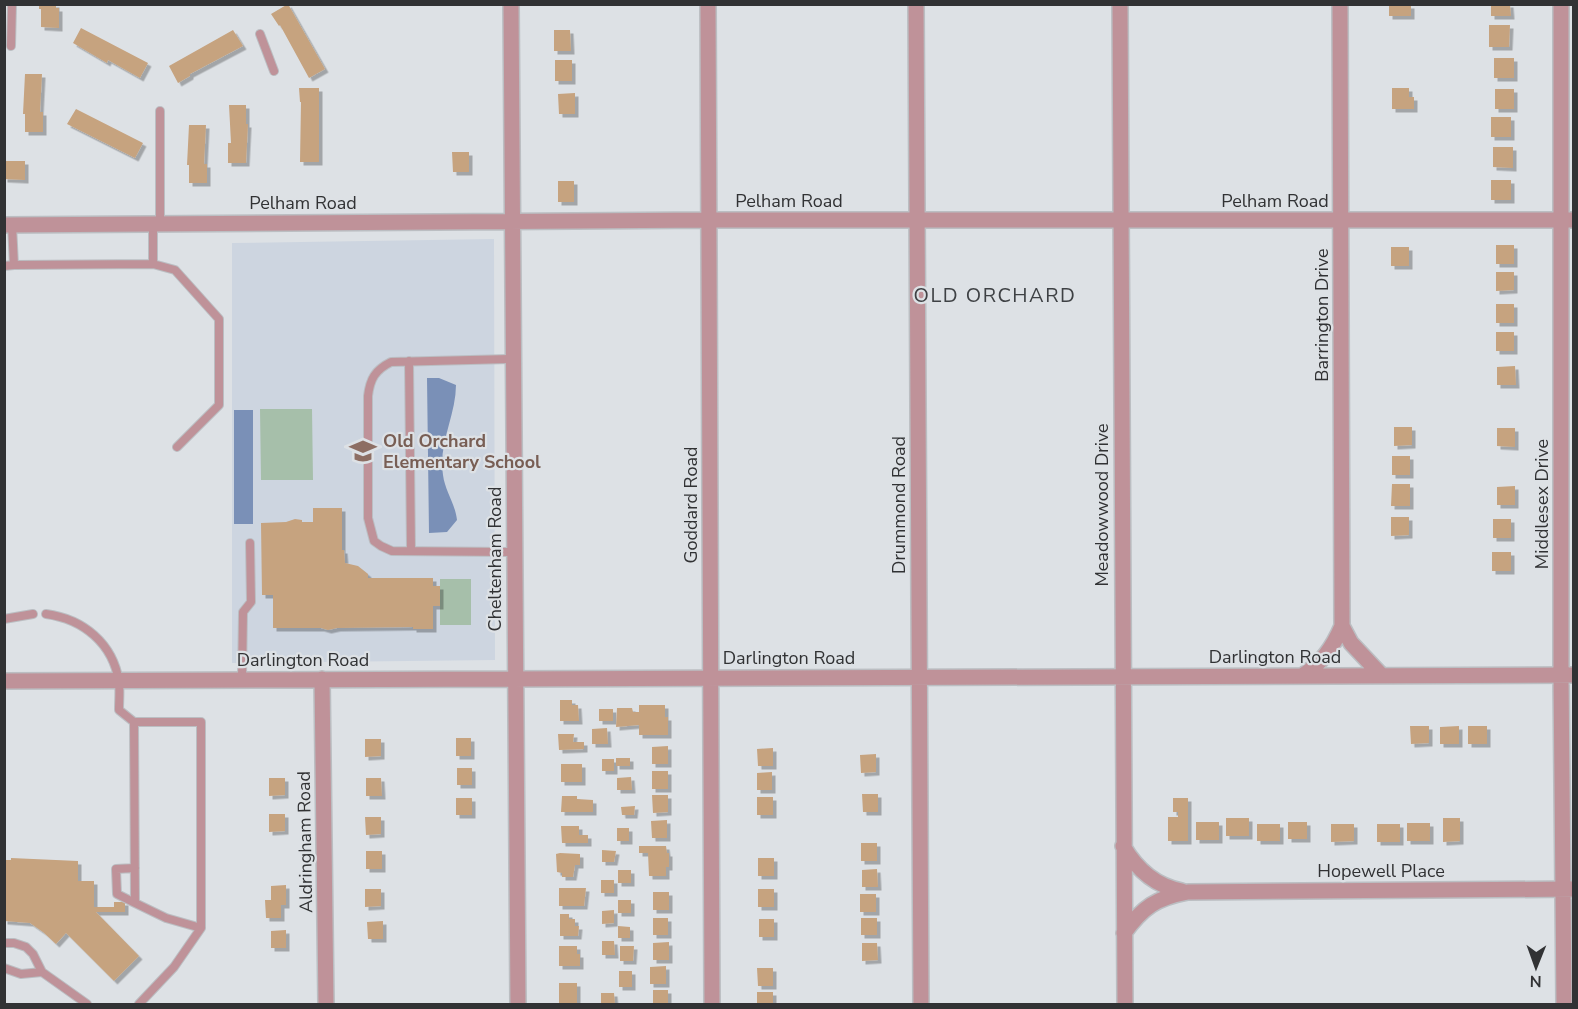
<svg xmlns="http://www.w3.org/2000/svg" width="1578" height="1009" viewBox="0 0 1578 1009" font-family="'Nunito Sans',sans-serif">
	<defs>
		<filter id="shadow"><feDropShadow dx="3.5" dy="3.5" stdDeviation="0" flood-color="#0004"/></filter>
	</defs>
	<rect width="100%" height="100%" fill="#dde1e5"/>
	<path fill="#cdd5e0" d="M494,239L495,660L232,663V243Z"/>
	<path fill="#a6bfaa" d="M260,409H312L313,480H261Z
		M440,579H471V625H440Z"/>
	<path fill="#7a90b7" d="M427,378H439L456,385C456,415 438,444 443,475C445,491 455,503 457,520L447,532L429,533Z
		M234,410H253V524H234Z"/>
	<path fill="#c6a37f" filter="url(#shadow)" d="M39,4H56V8H59V28L41,27V9H39Z
		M288,4L325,69L309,78L280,25L279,26L271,14Z
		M1491,4H1510L1511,16H1491Z
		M1389,5H1411V16H1389Z
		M1489,25H1510L1509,47H1489Z
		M81,28L148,63L140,78L108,60L107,63L73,43Z
		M233,30L243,46L190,74V76L178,83L169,66Z
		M554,30H570L571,51H554Z
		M1494,58H1514V78H1494Z
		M555,60H572V81H555Z
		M25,74H42L40,112H43V132H25V114H23Z
		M299,88H319V162H300L301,102H300Z
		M1392,88H1409V97H1414V109H1392Z
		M1495,89H1514V109H1495Z
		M575,93V114H559L558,94Z
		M229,105H246V124H248L246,163H228V143H231Z
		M76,109L143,143L135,158L67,124Z
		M1491,117H1511V137H1491Z
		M189,125H206L204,164H207V183H189V165H187Z
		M1493,147H1513V168L1493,167Z
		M452,152H469V172H453Z
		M4,161H25V180L4,179Z
		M1491,180H1511V200H1491Z
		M558,181H574V202H558Z
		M1496,245H1514V264H1496Z
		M1391,247H1409V266H1391Z
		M1496,272H1514V290L1496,291Z
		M1496,304H1514V323H1496Z
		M1496,332H1514V351H1496Z
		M1515,366L1516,385H1497V367Z
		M1394,427H1412V445L1394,446Z
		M1497,428H1515V447L1497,446Z
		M1392,456H1410V475H1392Z
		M1392,484H1410V506H1391Z
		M1515,486V505H1497V487Z
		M313,508H342V550H344L345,563L358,566L368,574V578H433V586H440V606H433V629H413V627L337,628L328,630L321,628H273V595H262L261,523L286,522L295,519L302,520V522H313Z
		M1391,517H1409V535L1391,536Z
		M1493,519H1511V538H1493Z
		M1492,552H1511V571H1492Z
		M560,700H572V705H578L579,721H560Z
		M639,705H665V717H668V735H639V725L616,727L617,708H632L633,712H639Z
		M599,709H613V721H599Z
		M1410,726H1429V743L1411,744Z
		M1459,726V744H1440V727Z
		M1468,726H1487V744H1468Z
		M607,728L608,744H592V729Z
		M558,734H574L573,742H584V749L559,750Z
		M456,738H471V756H456Z
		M365,739H381V756L365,757Z
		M668,746V764H652V747Z
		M773,748V766H758L757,749Z
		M876,754V772L861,773L860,755Z
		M616,758H630V766H616Z
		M602,759H614V771H602Z
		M561,764H582V782H561Z
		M457,768H472V785H457Z
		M652,771H668V789H652Z
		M772,772V790H757V773Z
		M631,777L632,790H617V778Z
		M269,778H285V795L269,796Z
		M366,778H381L382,796H366Z
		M862,794H878V812H863Z
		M652,795H668V812L653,813Z
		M562,796H577V799L593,800V812H561Z
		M757,797H773V815H757Z
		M456,798H472V815H456Z
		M1173,798H1188V841H1168V817H1178V812H1173Z
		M635,806L634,815H622L621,807Z
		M269,814H285V831L269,832Z
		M365,817H381V834L366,835Z
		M1226,818H1249V836H1226Z
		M1443,818H1460V841L1443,842Z
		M667,820V838H652L651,821Z
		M1196,822H1219V840H1196Z
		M1288,822H1307V839H1288Z
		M1407,823H1430V841H1407Z
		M1257,824H1280V841H1257Z
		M1331,824H1354V841L1331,842Z
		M1377,824H1400V842H1377Z
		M561,826H579V835H588V843H562Z
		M617,828H629V841H617Z
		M861,843H877V861H861Z
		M639,846H666L667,853H669V867H666V876H649L648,853H639Z
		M602,850L616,851L614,862H602Z
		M366,851H382V869H366Z
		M560,853L580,854V865H575L573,877H562V873L557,872L556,854Z
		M11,858L78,861V881H94V907H114V902H125V912H96L139,956L114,981L66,933L56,944L43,932L30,923L4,921V860H11Z
		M758,858H774V876H758Z
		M877,869L878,887H862V870Z
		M618,870H631V883H618Z
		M601,880H614V893H601Z
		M286,885V905H281V918H266L265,900H271V886Z
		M559,888H586L584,906H559Z
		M365,889H381V906L365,907Z
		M758,889H774V907H758Z
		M653,892H669V910H653Z
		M860,894H876V912H860Z
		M618,900H631V913H618Z
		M614,910V923L602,924V911Z
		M560,914H569V919H575V926H579L578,936H560Z
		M653,918H668V935H653Z
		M861,918H877V935H861Z
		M759,919H774V937H759Z
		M383,921V939H368L367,922Z
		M618,926L630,927V938H618Z
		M286,930V948H271V931Z
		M602,941H614L615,955H602Z
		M669,942V960H653V943Z
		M862,943H877L878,960L862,961Z
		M559,946H577V954H580V966H559Z
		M620,946H634L633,961H620Z
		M666,966V984H650V967Z
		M757,968H773V986H758Z
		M619,971H632V987H619Z
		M559,983H577V1004L559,1003Z
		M653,990H668V1004H653Z
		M757,992H773V1004H757Z
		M601,993H614L615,1004H601Z"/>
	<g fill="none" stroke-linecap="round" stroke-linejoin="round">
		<defs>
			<path id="service" d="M260,34L274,71
				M11,46L12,4
				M160,224V111
				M12,225L14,265L153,264V224
				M153,264L175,270L219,319V405L177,447
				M4,266L14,265
				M513,359L391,362C375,370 370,379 368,396V518L374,541L381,546L392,551L515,552
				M409,361L411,551
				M46,614C83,619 113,643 119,682C120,691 119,701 119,710L134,722L135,903L166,918L201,928
				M4,619L33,614
				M242,679L243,612L251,602L250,543
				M134,722H201V928L174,967L139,1004
				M135,868L116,869L117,894L135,903
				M4,943H14L26,947L33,954L42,972L87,1004
				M4,968L21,974L42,972"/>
			<path id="minor" d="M511,4L518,1004
				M708,4L712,1004
				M916,4L921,1004
				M1120,4L1125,1004
				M1340,4L1342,626L1351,643L1382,676
				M1561,4V675L1564,1004
				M4,225L709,220H1574
				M1302,676C1322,663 1333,647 1342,626
				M322,679L326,1004
				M4,681L1574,675
				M1123,846C1137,870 1155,886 1182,891
				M1124,933C1143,907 1156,898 1188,892L1574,889"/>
		</defs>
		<use href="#service" stroke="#bbbec2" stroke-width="10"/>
		<use href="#minor" stroke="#bbbec2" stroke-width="18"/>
		<use href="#service" stroke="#bf9299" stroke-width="8"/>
		<use href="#minor" stroke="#bf9299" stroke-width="15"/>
	</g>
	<defs>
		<symbol id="school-bare" viewBox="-9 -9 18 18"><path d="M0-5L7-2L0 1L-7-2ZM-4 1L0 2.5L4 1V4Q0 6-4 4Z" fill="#8d6e63" stroke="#dde1e5" stroke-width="2.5" paint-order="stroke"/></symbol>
	</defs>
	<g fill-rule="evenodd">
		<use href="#school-bare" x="344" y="432" width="38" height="38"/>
	</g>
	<g text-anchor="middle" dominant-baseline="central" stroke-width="4.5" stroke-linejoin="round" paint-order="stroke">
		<g font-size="18" fill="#313234" stroke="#dde1e5">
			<text x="789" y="201">Pelham Road</text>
			<text x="1275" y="201">Pelham Road</text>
			<text x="303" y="203">Pelham Road</text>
			<text transform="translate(1322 315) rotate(-90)">Barrington Drive</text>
			<text transform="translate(1542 504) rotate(-90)">Middlesex Drive</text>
			<text transform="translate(691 505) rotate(-90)">Goddard Road</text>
			<text transform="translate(899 505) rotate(-90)">Drummond Road</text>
			<text transform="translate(1102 505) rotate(-90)">Meadowwood Drive</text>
			<text transform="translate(495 559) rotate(-90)">Cheltenham Road</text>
			<text x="1275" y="657">Darlington Road</text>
			<text x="789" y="658">Darlington Road</text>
			<text x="303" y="660">Darlington Road</text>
			<text transform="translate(305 842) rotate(-91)">Aldringham Road</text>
			<text x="1381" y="871">Hopewell Place</text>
		</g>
		<g font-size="18" font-weight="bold" fill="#785e54" stroke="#dde1e5" text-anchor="start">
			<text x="383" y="441">Old Orchard<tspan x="383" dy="21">Elementary School</tspan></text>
		</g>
		<g font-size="20" letter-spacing="1.5" fill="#3e4144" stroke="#dde1e5">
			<text x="995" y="295">OLD ORCHARD</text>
		</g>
	</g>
	<rect width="1578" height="1009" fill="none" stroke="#313234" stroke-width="12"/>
	<g transform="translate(1536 967) rotate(181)" stroke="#dde1e5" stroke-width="4.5" paint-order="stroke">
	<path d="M0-4.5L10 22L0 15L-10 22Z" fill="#313234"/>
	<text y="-9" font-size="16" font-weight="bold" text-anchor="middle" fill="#313234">N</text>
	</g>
</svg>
